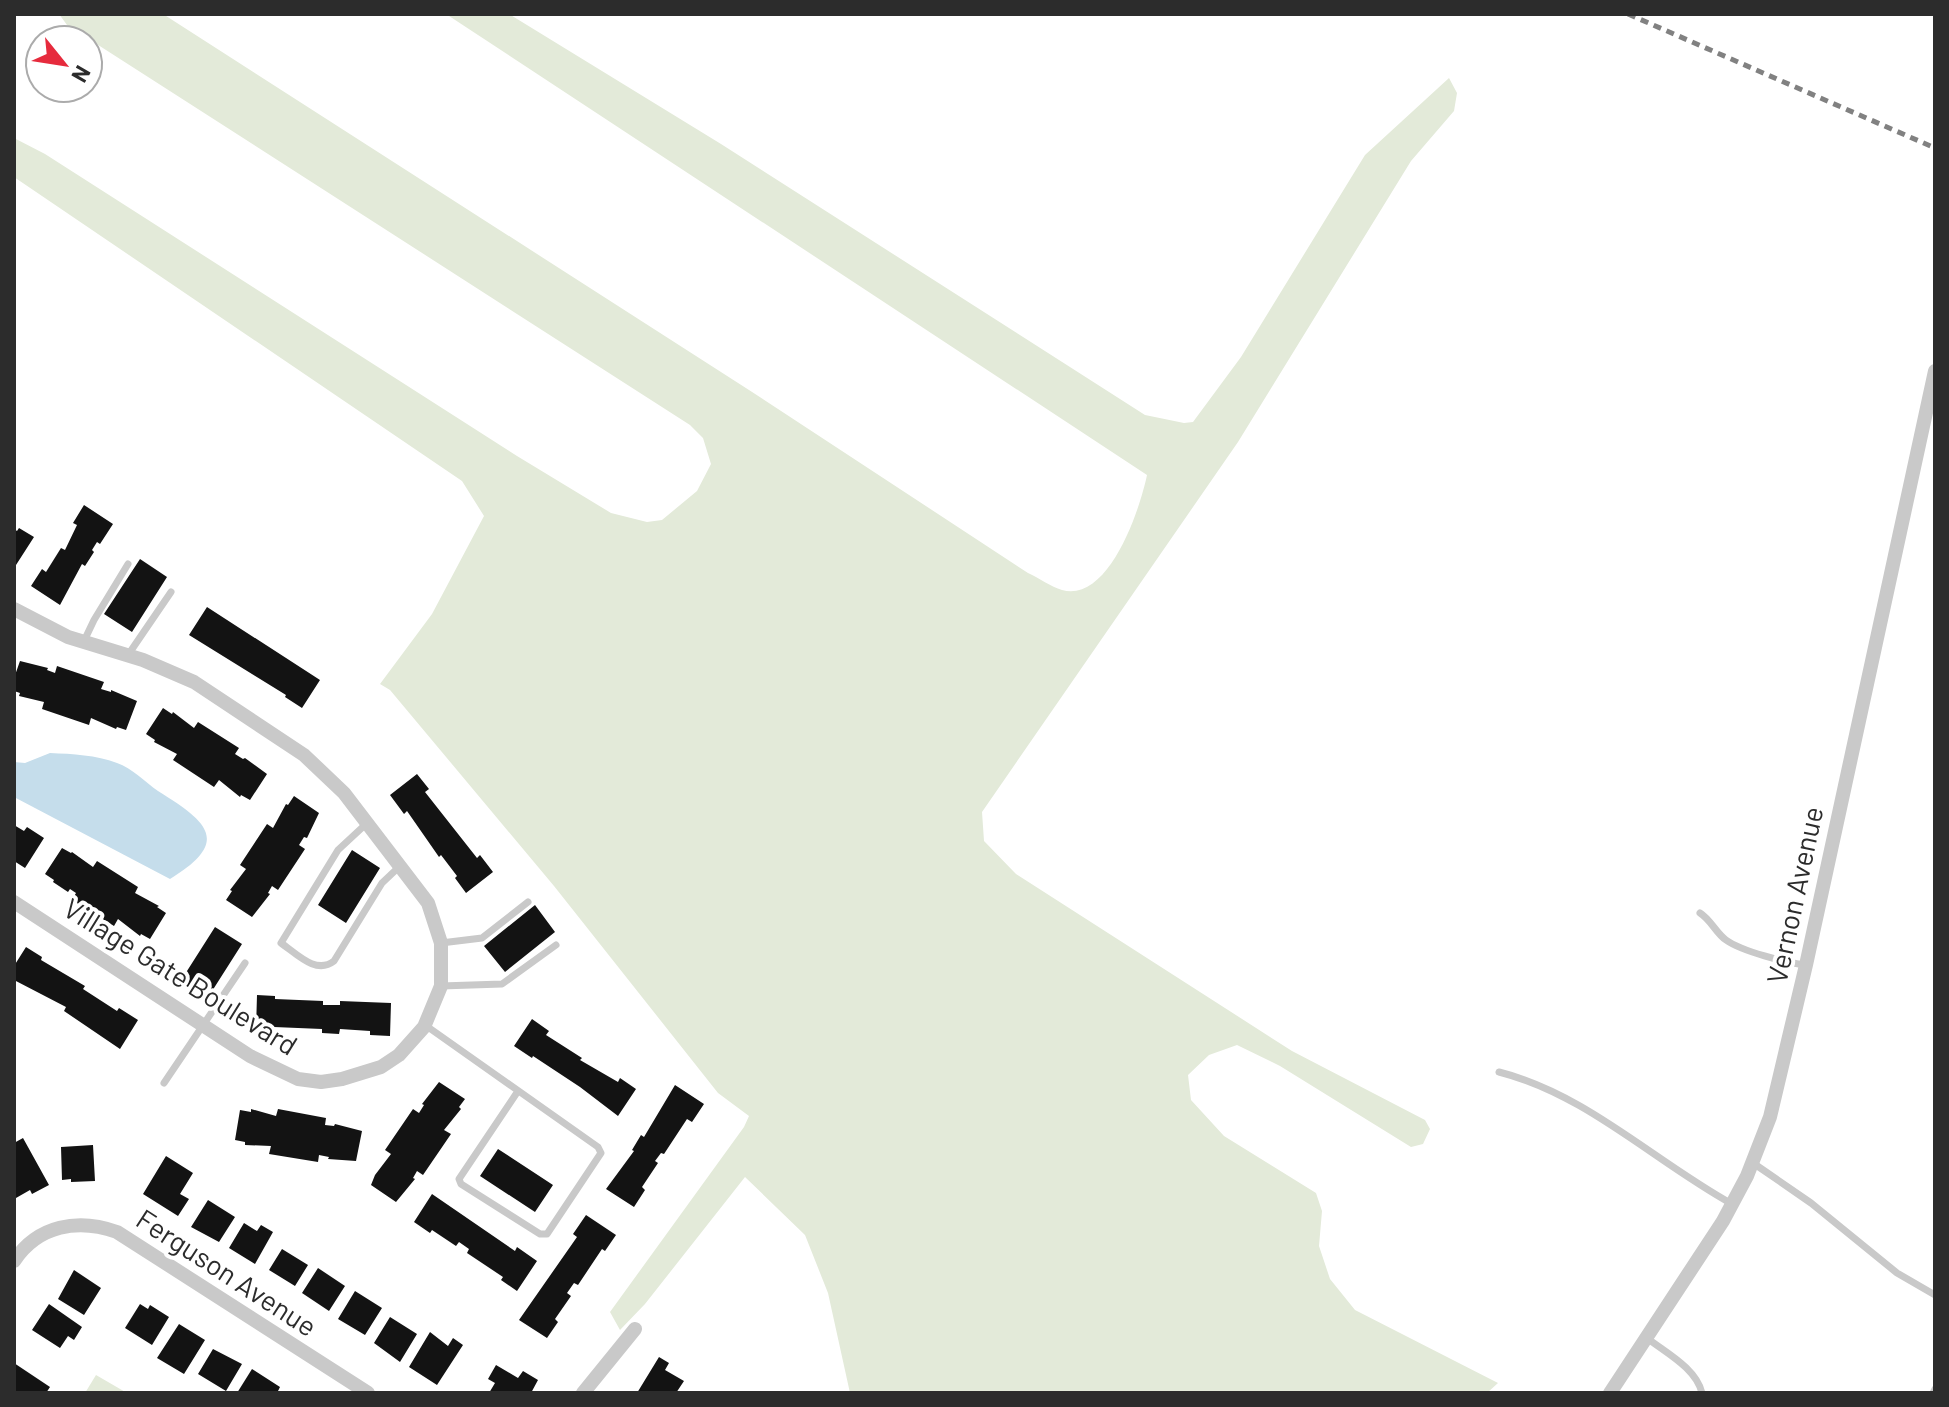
<svg xmlns="http://www.w3.org/2000/svg" width="1949" height="1407" viewBox="0 0 1949 1407" font-family="Barlow,sans-serif">
	<rect width="100%" height="100%" fill="#fff"/>
	<path fill="#e3ead9" d="M59,14H163L749,390L1028,573C1039,578 1051,587 1062,590C1109,603 1140,509 1147,475L446,14H509L721,144L1145,415L1184,423L1193,422L1241,357L1365,155L1449,78L1457,93L1454,111L1411,161L1238,442L982,812L984,841L1016,874L1292,1051L1425,1120L1430,1129L1423,1144L1411,1147L1280,1066L1237,1045L1209,1055L1188,1075L1191,1100L1224,1136L1316,1193L1322,1211L1319,1246L1330,1279L1355,1310L1498,1383L1487,1393H850L828,1293L805,1235L745,1177L645,1304L620,1330L610,1312L744,1127L749,1116L718,1093L554,886L390,690L380,684L432,614L484,516L462,481L14,177V138L45,154L517,456L611,513L647,522L662,520L697,491L711,464L703,438L690,425L67,25Z
		M96,1375L127,1393H85Z"/>
	<path fill="#c5ddeb" d="M50,753C73,754 96,755 117,763C132,768 145,782 158,791C206,821 233,841 170,879L14,797V762L25,763Z"/>
	<path fill="#131313" d="M84,505L113,524L100,544L97,542L92,550L94,552L85,566L82,564L60,605L31,586L42,569L46,572L61,548L65,550L77,525L73,523Z
		M19,528L34,537L16,565L14,564V529L17,531Z
		M140,559L167,577L132,632L104,614Z
		M207,607L320,680L302,708L285,697L286,695L189,635Z
		M20,661L48,668L47,670L55,673L57,666L104,682L101,689L111,692V690L137,701L126,730L117,727L116,729L91,718L89,725L42,709L44,702L19,696L20,693L14,691V678Z
		M163,708L172,714L173,712L194,728L198,722L239,748L235,754L243,759L245,758L267,774L250,800L241,795L240,797L219,780L214,787L173,760L177,754L154,742L155,740L146,734Z
		M417,774L429,789L425,792L477,858L480,855L493,872L466,893L455,878L457,876L441,855L439,857L407,811L404,814L390,795Z
		M294,796L319,813L307,838L304,837L299,845L305,849L278,890L272,886L268,893L270,894L252,917L226,900L232,891L230,890L246,869L240,865L267,824L273,828L286,804L288,805Z
		M14,825L24,831L27,827L44,838L25,868L14,861Z
		M62,848L71,853L72,852L93,867L97,861L138,887L135,893L159,906L157,907L166,913L150,939L141,934L140,936L118,919L114,926L72,900L76,893L70,889L68,892L53,882L54,880L45,874Z
		M352,850L380,868L346,923L318,905Z
		M535,905L555,932L505,972L484,946Z
		M215,927L242,944L207,999L180,982Z
		M26,947L42,957L41,960L85,986L83,989L117,1011L119,1008L138,1020L120,1049L64,1011L66,1007L14,980V966Z
		M257,995L275,996V999L323,1001V1005H340V1001L391,1003L390,1036L370,1035V1031L340,1029L339,1034L322,1033V1029L274,1027V1030H256Z
		M532,1019L549,1031L546,1035L582,1058L580,1060L618,1082L620,1078L636,1089L618,1116L580,1087L533,1056L532,1058L514,1046Z
		M439,1082L465,1099L459,1107L461,1109L444,1130L451,1134L423,1175L417,1171L413,1178L415,1179L396,1202L371,1185L375,1175L391,1154L385,1150L413,1109L419,1113L424,1105L422,1104Z
		M675,1085L704,1104L692,1122L687,1119L664,1154L661,1153L655,1161L658,1163L642,1187L645,1190L634,1207L606,1189L634,1151L632,1150L641,1135L644,1137Z
		M251,1109L276,1116L278,1109L326,1118L325,1125L334,1126L335,1124L362,1131L356,1161L328,1159L329,1157L319,1155L318,1162L269,1154L271,1146L245,1145V1142L235,1140L240,1110L251,1112Z
		M23,1138L49,1185L32,1194L30,1190L16,1198L14,1196V1152L16,1151L14,1143Z
		M93,1145L95,1181L71,1182V1179L62,1180L61,1147Z
		M498,1149L553,1185L535,1212L480,1176Z
		M166,1156L193,1173L180,1194L189,1199L178,1216L143,1194Z
		M432,1194L515,1251L517,1247L537,1261L517,1291L501,1280L503,1277L467,1253L469,1249L459,1242L456,1246L432,1230L430,1233L414,1222Z
		M208,1200L235,1217L219,1242L191,1227Z
		M586,1215L616,1235L605,1251L602,1249L578,1285L574,1283L567,1293L571,1296L555,1319L558,1322L547,1338L519,1320L577,1237L573,1234Z
		M244,1223L257,1231L261,1225L273,1232L255,1264L229,1248Z
		M282,1249L308,1265L295,1286L269,1270Z
		M318,1268L345,1286L329,1311L302,1293Z
		M74,1270L101,1288L84,1315L58,1299Z
		M355,1291L382,1308L365,1335L338,1319Z
		M49,1304L82,1327L74,1340L68,1336L60,1348L32,1330Z
		M140,1304L148,1309L150,1305L169,1317L152,1345L125,1328Z
		M390,1317L417,1334L400,1362L374,1343Z
		M179,1324L205,1340L184,1374L157,1358Z
		M430,1332L448,1346L453,1338L463,1345L437,1385L409,1367Z
		M213,1349L242,1364L226,1391L198,1374Z
		M659,1357L669,1363L665,1370L684,1381L676,1393H637Z
		M14,1363L50,1387L46,1393H14Z
		M496,1365L518,1378L523,1371L538,1380L531,1393H489L495,1383L488,1379Z
		M252,1369L280,1387L277,1393H237Z"/>
	<g fill="none" stroke-linecap="round" stroke-linejoin="round">
		<path stroke="#c9c9c9" stroke-width="7" d="M84,641L94,620L128,564
			M128,655L171,592
			M366,824L338,850L281,943C297,954 316,975 334,961L382,883L400,866
			M1700,913C1711,920 1716,933 1726,940C1741,951 1787,963 1806,965
			M441,943L482,938L528,902
			M441,986L502,984L556,945
			M425,1025L598,1147L601,1153L547,1234H540L461,1184L459,1179L518,1091
			M1499,1072C1586,1094 1654,1161 1732,1204
			M164,1083L245,963
			M1753,1163L1811,1203L1897,1273L1935,1295
			M1647,1338C1666,1353 1696,1368 1702,1393
			M1933,1393L1935,1389"/>
		<path stroke="#c9c9c9" stroke-width="14" d="M14,609L68,637L143,660L194,682L304,755L344,793L428,903L441,943V986L424,1027L399,1055L381,1067L342,1079L321,1082L298,1079L250,1056L14,902
			M14,1261C38,1225 78,1218 117,1232L368,1393
			M583,1393L635,1329
			M1610,1393L1723,1221L1747,1176L1770,1117L1806,965L1935,371"/>
		<path stroke="#818181" stroke-width="5" stroke-dasharray="8 6" stroke-linecap="butt" d="M1628,14L1935,148"/>
	</g>
	<g text-anchor="middle" dominant-baseline="central" stroke-width="8" stroke-linejoin="round" paint-order="stroke">
		<g font-size="28" fill="#2c2c2c" stroke="#fff">
			<text transform="translate(1794 895) rotate(-78)">Vernon Avenue</text>
			<text transform="translate(181 976) rotate(32)">Village Gate Boulevard</text>
			<text transform="translate(227 1272) rotate(33)">Ferguson Avenue</text>
		</g>
	</g>
	<rect width="1949" height="1407" fill="none" stroke="#2c2c2c" stroke-width="32"/>
	<g transform="translate(64 64) rotate(120)"><circle r="38" fill="#ffffff" stroke="#ababab" stroke-width="2"/>
	<path d="M0-6L14 30L0 20L-14 30Z" fill="#e62b3d"/>
	<text y="-12" font-size="22" font-weight="bold" text-anchor="middle" fill="#2c2c2c">N</text>
	</g>
</svg>
